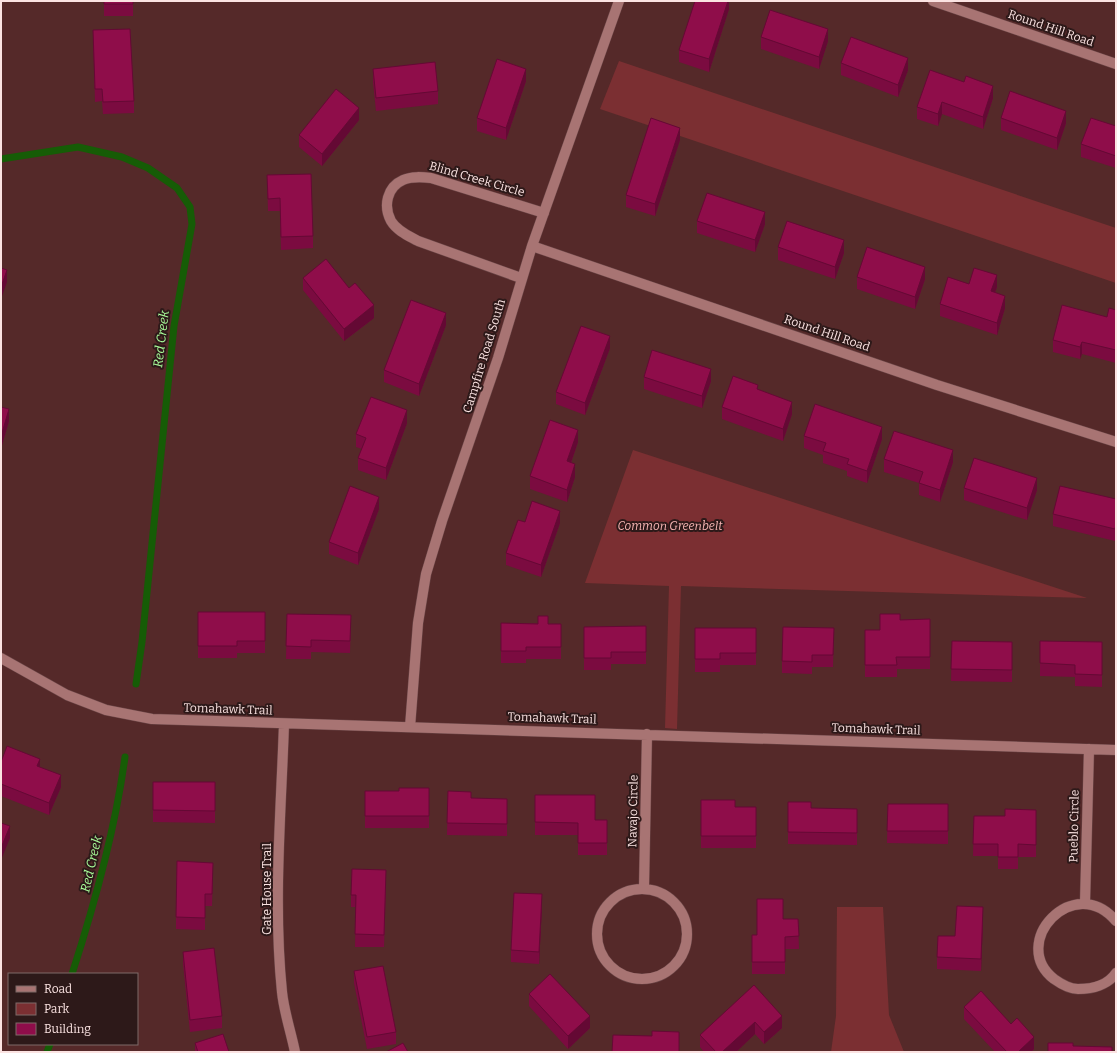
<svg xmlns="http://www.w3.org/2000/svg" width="1117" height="1053" viewBox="0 0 1117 1053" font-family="Bitter,serif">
	<rect width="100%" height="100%" fill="#552929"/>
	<path fill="#7b2f32" d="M619,61L1116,228V283L600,109Z
		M633,450L1087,598L681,586L677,729L665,728L669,586L585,583Z
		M837,907H883L889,1015L904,1052H831L836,1016Z"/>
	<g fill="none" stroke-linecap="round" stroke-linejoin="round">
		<path stroke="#165c06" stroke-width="7" d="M1,159L78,147L122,157L148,168L177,188L190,207L192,224L174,326L142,642L136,684
			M72,974C95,903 115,831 125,757
			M47,1052L50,1044"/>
		<defs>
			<path id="minor" d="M933,1L1116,64
				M532,246L937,385L1116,442
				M521,278L418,241C409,236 397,231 391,221C383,206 387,187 403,180C412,176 422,177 431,178L544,213
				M1,658L67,695L106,710L152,719L1116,750
				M284,724C281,813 273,904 282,992C284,1012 291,1032 295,1052
				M410,727L418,623L426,574L442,521L498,358L532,246L619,1
				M644,888L647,734
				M597 934a45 45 0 1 1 90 0a45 45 0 1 1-90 0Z
				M1085,903L1089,749
				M1116,921C1074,871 1008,943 1054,979C1061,984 1069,989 1078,989C1092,989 1108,985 1116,973"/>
		</defs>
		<use href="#minor" stroke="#6b4647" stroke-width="11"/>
		<use href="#minor" stroke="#a87473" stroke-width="10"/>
	</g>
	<path fill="#7b0b40" d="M104,1H133V16H104Z
		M729,1V9L709,72L679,62V50Z
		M93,30L134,101V113L103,114L102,101L95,102Z
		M761,37L828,41L819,69L761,49Z
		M841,63L908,70L898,97L841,75Z
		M373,69L438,91V104L376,111L373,82Z
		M526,81L506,140L477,131V118Z
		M964,82L993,98L983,129L942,114L938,126L917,119V107Z
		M1001,118L1066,123L1057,150L1001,130Z
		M359,120L322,166L299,147V135Z
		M1116,126V168L1081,157V144Z
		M680,140L655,216L626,207V195Z
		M267,175L313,236V248L281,250L280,211H268Z
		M697,221L765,224L755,252L697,233Z
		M778,247L844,253L835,279L778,260Z
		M857,277L925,279L915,309L857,289Z
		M303,278L374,318L344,341L303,290Z
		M969,284L997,287L995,292L1005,308L997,335L940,316V304Z
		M1116,310V363L1082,354L1080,359L1053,352V340L1107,317Z
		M446,325L419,396L384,382V370Z
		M610,348L585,415L556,404V392Z
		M644,377L711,381L702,408L644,389Z
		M758,389L792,414L783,441L722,419V407Z
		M1,407L9,421L2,445H1Z
		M407,423L386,480L358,470V458L362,449L356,447V434Z
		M804,436L882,439L867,483L847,476V471L823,463V455L804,448Z
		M578,442L571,463L575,477L567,502L530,489V476Z
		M884,459L953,462L940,502L919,495V483L884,472Z
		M964,488L1037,490L1027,520L964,500Z
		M1116,499L1115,541L1053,526V514Z
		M379,509L358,565L329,554V542Z
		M560,523L541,577L506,565V553Z
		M198,612H265V653H237V658H198Z
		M287,614L351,615L350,653L311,652V659H286Z
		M930,619V669H897V677H865V630H880L900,620Z
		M501,623L561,624V659H526V663H501Z
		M646,626V664H611V670H584V627Z
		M695,628H756V665H720V672H695Z
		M834,628L833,667H812V674L782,673V661Z
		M952,641L1012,642V682L951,681Z
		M1040,641L1102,654V687L1075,686V677L1040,676Z
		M1,762L40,767L61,787L49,815L1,796Z
		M153,782H215V823L153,822Z
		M429,788V828H365V791H399Z
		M448,791L471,798L507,799V836L447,835Z
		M535,795L595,820H607V855H578V835H535Z
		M701,800L735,807H756V848H701Z
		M788,802L811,808L857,809V845L788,844Z
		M888,804H948V844L887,843Z
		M1036,810V857H1018V869H998V856H973L974,816H1005Z
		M213,875L212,906H205V930L176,929V917Z
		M386,882L384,947H355L356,907H351V895Z
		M542,906L539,964L511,962V950Z
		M783,919H798L799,949H785V974H752V935H757Z
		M983,919L981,971L937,969V957L955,936Z
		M183,952L222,1016V1028L190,1032L183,964Z
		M354,971L396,1032V1044L367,1049L354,983Z
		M529,994L590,1028L568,1049L529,1006Z
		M964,1007L1034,1049L1031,1052H995L964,1019Z
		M782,1016V1028L764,1044L755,1034L736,1052H704L700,1047V1035Z
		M195,1043L229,1052H195Z"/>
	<path fill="#640934" d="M728,1H729V9L709,72V59Z
		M828,29V41L819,69V57Z
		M908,58V70L898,97V85Z
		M526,69V81L506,140V128Z
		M993,86V98L983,129V117Z
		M942,102V114L938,126V114Z
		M359,108V120L322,166V154Z
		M1066,111V123L1057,150V138Z
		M680,128V140L655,216V204Z
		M765,212V224L755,252V240Z
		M844,240V253L835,279V267Z
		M925,267V279L915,309V297Z
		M7,270V282L1,299V287Z
		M997,275V287L991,303V291Z
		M1005,296V308L997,335V323Z
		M374,305V318L344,341V329Z
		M446,313V325L419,396V384Z
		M610,336V348L585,415V403Z
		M1082,342V354L1080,359V347Z
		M711,369V381L702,408V396Z
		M792,402V414L783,441V429Z
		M9,409V421L2,445V433Z
		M407,410V423L386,480V468Z
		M882,427V439L867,483V471Z
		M578,430V442L567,474V461Z
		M953,450V462L940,502V490Z
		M575,464V477L567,502V490Z
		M1037,478V490L1027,520V508Z
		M379,497V509L358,565V553Z
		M560,511V523L541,577V565Z
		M1116,524V536L1115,541V529Z
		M40,759V771L37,766Z
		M61,775V787L49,815V803Z
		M10,826V838L1,860V848Z
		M542,894V906L539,964V952Z
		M983,907V919L981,971V959Z
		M590,1016V1028L568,1049V1036Z
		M782,1016V1028L764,1044V1032Z
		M755,1022V1034L736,1052H722Z
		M1034,1037V1049L1031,1052H1018Z"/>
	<path fill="#8f0d4a" stroke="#640934" d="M104,1H133V4H104Z
		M695,1H728L709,59L679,50Z
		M770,10L828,29L819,57L761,37Z
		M130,29L134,101L103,102L102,89H95L93,30Z
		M851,37L908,58L898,85L841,63Z
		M497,59L526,69L506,128L477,118Z
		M435,62L438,91L376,98L373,69Z
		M930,70L964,82L966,76L993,86L983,117L942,102L938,114L917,107Z
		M336,89L359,108L322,154L299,135Z
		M1010,91L1066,111L1057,138L1001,118Z
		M651,118L680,128L655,204L626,195Z
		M1091,118L1116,126V156L1081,144Z
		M311,174L313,236L281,237L280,198L268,199L267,175Z
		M707,193L765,212L755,240L697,221Z
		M787,221L844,240L835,267L778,247Z
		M867,247L925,267L915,297L857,277Z
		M326,259L349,288L355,283L374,305L344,329L303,278Z
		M1,268L7,270L1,287Z
		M974,268L997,275L991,291L1005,296L997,323L940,304L948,277L969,284Z
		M411,300L446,313L419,384L384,370Z
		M1062,305L1107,317L1109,308L1116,310V350L1082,342L1080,347L1053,340Z
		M581,326L610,336L585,403L556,392Z
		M652,350L711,369L702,396L644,377Z
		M733,376L758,385L757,389L792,402L783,429L722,407Z
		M371,397L407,410L386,468L358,458L366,438L356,434Z
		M815,404L882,427L867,471L847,464L849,459L823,451L826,443L804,436Z
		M1,407L9,409L2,433H1Z
		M550,420L578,430L567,461L575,464L567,490L530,476Z
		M894,431L953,450L940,490L919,483L923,472L884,459Z
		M974,458L1037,478L1027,508L964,488Z
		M350,486L379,497L358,553L329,542Z
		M1060,486L1116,499V524L1115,529L1053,514Z
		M532,501L560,511L541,565L506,553L518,520L525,522Z
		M198,612H265V641H237V646H198Z
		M287,614L351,615L350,641L311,640V647L286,646Z
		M880,614H900V620L930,619V657H896L897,665H865V630H880Z
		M538,616H548V624H561V647H526V651H501V623L538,624Z
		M646,626V652H611V658H584V627Z
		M783,627L834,628L833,655H812V662L782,661Z
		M695,628H756V653H720V659H695Z
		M952,641L1012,642V670L951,669Z
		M1040,641L1102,642V675L1075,674V665L1040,663Z
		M7,746L40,759L37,766L61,775L49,803L1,784V762Z
		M153,782H215V811L153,810Z
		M399,788H429V816H365V791H399Z
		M448,791L471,792V798L507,799V824L447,823Z
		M535,795H595V820H607V843H578V823L535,822Z
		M701,800H735V807H756V836H701Z
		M788,802H811V808L857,809V833L788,832Z
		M888,804H948V831H887Z
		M1005,809L1036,810V845L1018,844V857H998V844H973L974,816H1005Z
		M1,823L10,826L1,848Z
		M177,861L213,863L212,894H205V918L176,917Z
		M352,869L386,870L384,935L355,934L356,895H351Z
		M514,893L542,894L539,952L511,950Z
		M757,899H783V919H798L799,936L785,937V962H752V935H757Z
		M957,906L983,907L981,959L937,957L938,936H955Z
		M214,948L222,1016L190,1020L183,952Z
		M383,966L396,1032L367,1037L354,971Z
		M550,974L590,1016L568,1036L529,994Z
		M754,985L782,1016L764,1032L755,1022L722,1052H716L700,1035Z
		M981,991L1011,1024L1017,1018L1034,1037L1018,1052H1007L964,1007Z
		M652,1031L679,1032V1052H612L613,1035L652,1036Z
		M223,1034L229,1052H198L195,1043Z
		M403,1043L408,1052H386Z
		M1048,1043H1073V1046L1112,1047V1052H1048Z"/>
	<g text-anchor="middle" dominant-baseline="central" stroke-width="4" stroke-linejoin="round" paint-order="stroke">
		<g font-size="12" fill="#fbe3e2" stroke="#2d1919">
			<text transform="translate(1051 28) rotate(19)">Round Hill Road</text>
			<text transform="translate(477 179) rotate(16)">Blind Creek Circle</text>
			<text transform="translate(827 333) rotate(19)">Round Hill Road</text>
			<text transform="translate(484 356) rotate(-73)">Campfire Road South</text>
			<text transform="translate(228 709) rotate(2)">Tomahawk Trail</text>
			<text transform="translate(552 718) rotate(2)">Tomahawk Trail</text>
			<text transform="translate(876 729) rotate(2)">Tomahawk Trail</text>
			<text transform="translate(633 811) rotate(-89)">Navajo Circle</text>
			<text transform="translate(1074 826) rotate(-89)">Pueblo Circle</text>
			<text transform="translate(267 889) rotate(-90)">Gate House Trail</text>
		</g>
		<g font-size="12" font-style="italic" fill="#f7b5b3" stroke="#2d1919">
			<text x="670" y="526">Common Greenbelt</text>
		</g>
		<g font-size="13" font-style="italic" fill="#a9fe9a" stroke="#2d1919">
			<text transform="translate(161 339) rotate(-83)">Red Creek</text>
			<text transform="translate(91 864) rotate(-77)">Red Creek</text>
		</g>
	</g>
	<rect width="1117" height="1053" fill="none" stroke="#fbe3e2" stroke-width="4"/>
	<rect x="8" y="973" width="130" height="72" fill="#2d1919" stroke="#7f6a69"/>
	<rect x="16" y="986" width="20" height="6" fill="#a87473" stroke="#7f6a69"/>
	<text x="44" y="993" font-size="12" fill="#fbe3e2">Road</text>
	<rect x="16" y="1003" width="20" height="12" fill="#7b2f32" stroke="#7f6a69"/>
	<text x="44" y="1013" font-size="12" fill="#fbe3e2">Park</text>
	<rect x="16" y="1023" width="20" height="12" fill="#8f0d4a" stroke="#7f6a69"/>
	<text x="44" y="1033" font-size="12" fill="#fbe3e2">Building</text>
</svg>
